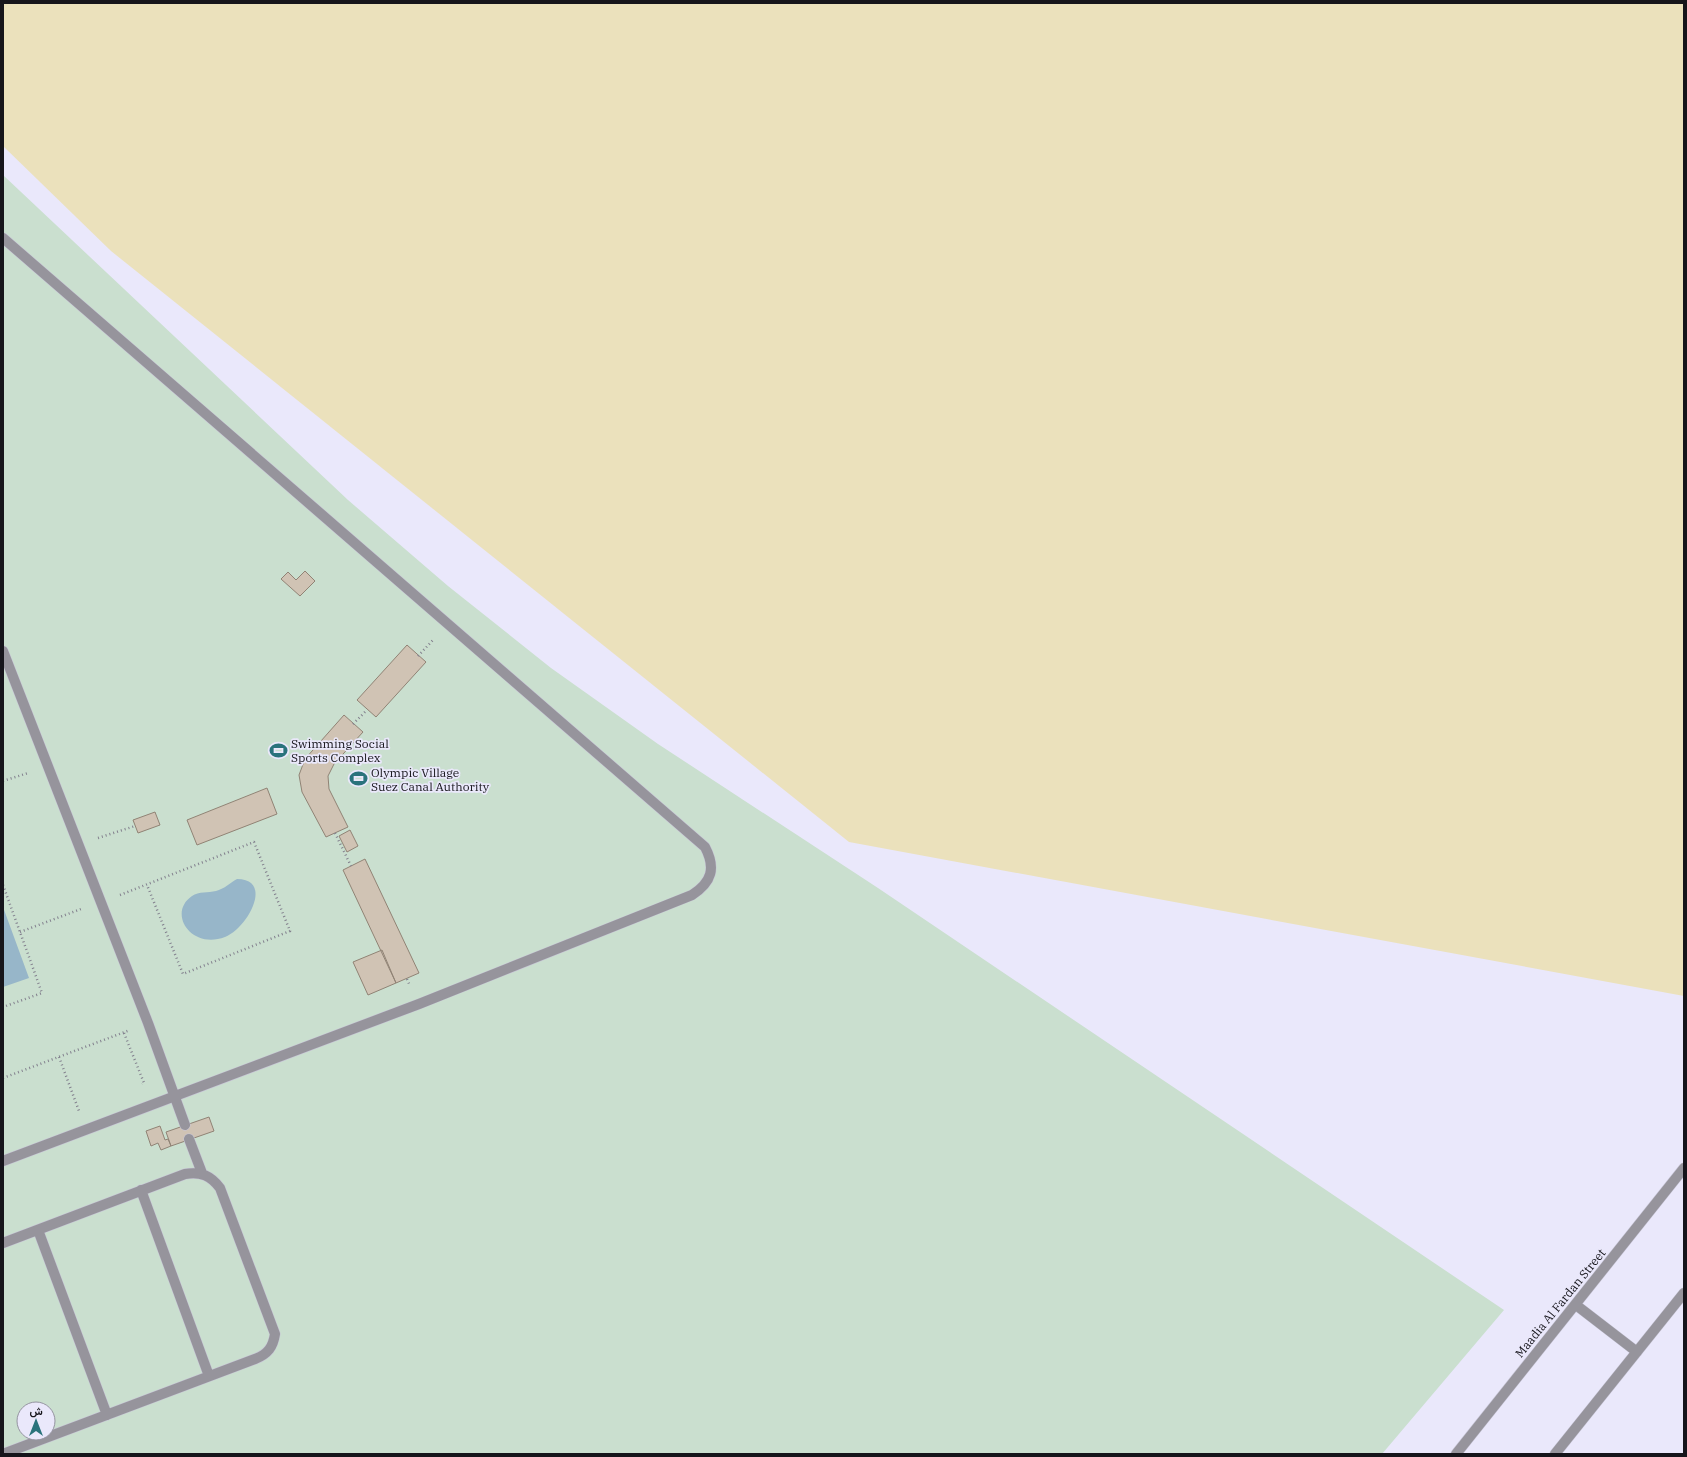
<svg xmlns="http://www.w3.org/2000/svg" width="1687" height="1457" viewBox="0 0 1687 1457" font-family="'IBM Plex Serif',Vazirmatn,serif">
	<rect width="100%" height="100%" fill="#eae8fb"/>
	<path fill="#cadfcf" fill-rule="evenodd" d="M3,175L348,500L448,586L551,668L658,744L878,888L1504,1310L1382,1454H3ZM24,1409H48V1433H24Z"/>
	<path fill="#ebe1bc" d="M3,3H1684V996L849,842L111,251L3,146Z"/>
	<path fill="#97b6c9" d="M237,879C274,879 248,928 225,937C191,950 167,913 192,896C199,891 208,893 216,891C224,889 230,883 237,879Z
		M3,907L29,978L3,987Z"/>
	<path fill="#d0c3b4" stroke="#908375" d="M305,571L315,581L300,596L281,579L288,572L296,580Z
		M407,645L426,662L376,717L357,700Z
		M344,715L363,732L334,764L328,776L329,789L348,827L326,837L302,792L299,775L305,759Z
		M267,788L277,814L197,845L187,820Z
		M155,812L160,825L138,833L133,820Z
		M350,830L358,846L347,852L339,836Z
		M365,859L419,973L396,983L343,870Z
		M382,950L396,983L368,995L353,962Z
		M209,1117L214,1131L171,1146L166,1132Z
		M160,1126L165,1140L168,1139L171,1146L161,1150L158,1143L151,1146L146,1131Z"/>
	<g fill="none" stroke-linecap="round" stroke-linejoin="round">
		<defs>
			<path id="service" d="M3,238L705,847C716,868 712,882 692,895L419,1004L3,1161
				M3,651L148,1023L185,1125
				M189,1139L202,1173
				M141,1190L209,1376
				M38,1230L107,1415
				M3,1243L185,1174C201,1171 211,1176 220,1188L275,1334C273,1347 268,1354 255,1359L3,1454"/>
			<path id="tertiary" d="M1576,1305L1637,1352
				M1456,1454L1684,1168
				M1555,1454L1684,1293"/>
		</defs>
		<use href="#service" stroke="#c8c6d7" stroke-width="11"/>
		<use href="#tertiary" stroke="#c8c6d7" stroke-width="11"/>
		<path stroke="#83818e" stroke-width="2.5" stroke-dasharray="1 3" stroke-linecap="butt" d="M418,656L434,639
			M353,724L367,710
			M3,781L28,773
			M335,833L351,866
			M98,838L135,826
			M3,885L42,993L3,1007
			M120,895L254,842L290,931L183,974L147,885
			M20,932L81,909
			M407,979L410,986
			M124,1033L144,1083L142,1084
			M59,1057L79,1111
			M3,1078L130,1030"/>
		<use href="#service" stroke="#96949c" stroke-width="10"/>
		<use href="#tertiary" stroke="#96949c" stroke-width="10"/>
	</g>
	<defs>
		<symbol id="stadium-bare" viewBox="-9 -9 18 18"><path d="M0-5a6.5 5 0 1 0 0 10a6.5 5 0 1 0 0-10ZM-3.5-1.8h7v3.6h-7Z" fill="#2a737c" stroke="#eae8fb" stroke-width="2.5" paint-order="stroke"/></symbol>
	</defs>
	<g fill-rule="evenodd">
		<use href="#stadium-bare" x="266" y="738" width="25" height="25"/>
		<use href="#stadium-bare" x="346" y="766" width="25" height="25"/>
	</g>
	<g text-anchor="middle" dominant-baseline="central" stroke-width="3.5" stroke-linejoin="round" paint-order="stroke">
		<g font-size="12" fill="#16151b" stroke="#eae8fb" text-anchor="start">
			<text x="291" y="743">Swimming Social<tspan x="291" dy="14">Sports Complex</tspan></text>
			<text x="371" y="772">Olympic Village<tspan x="371" dy="14">Suez Canal Authority</tspan></text>
		</g>
		<g font-size="12" fill="#16151b" stroke="#eae8fb">
			<text transform="translate(1560 1303) rotate(-51)">Maadia Al Fardan Street</text>
		</g>
	</g>
	<rect width="1687" height="1457" fill="none" stroke="#16151b" stroke-width="8"/>
	<g transform="translate(36 1421)"><circle r="19" fill="#eae8fb" stroke="#9594a1"/>
	<path d="M0-3L7 15L0 10L-7 15Z" fill="#2a737c"/>
	<text y="-6" font-size="11" font-weight="bold" text-anchor="middle" fill="#16151b">ش</text>
	</g>
</svg>
